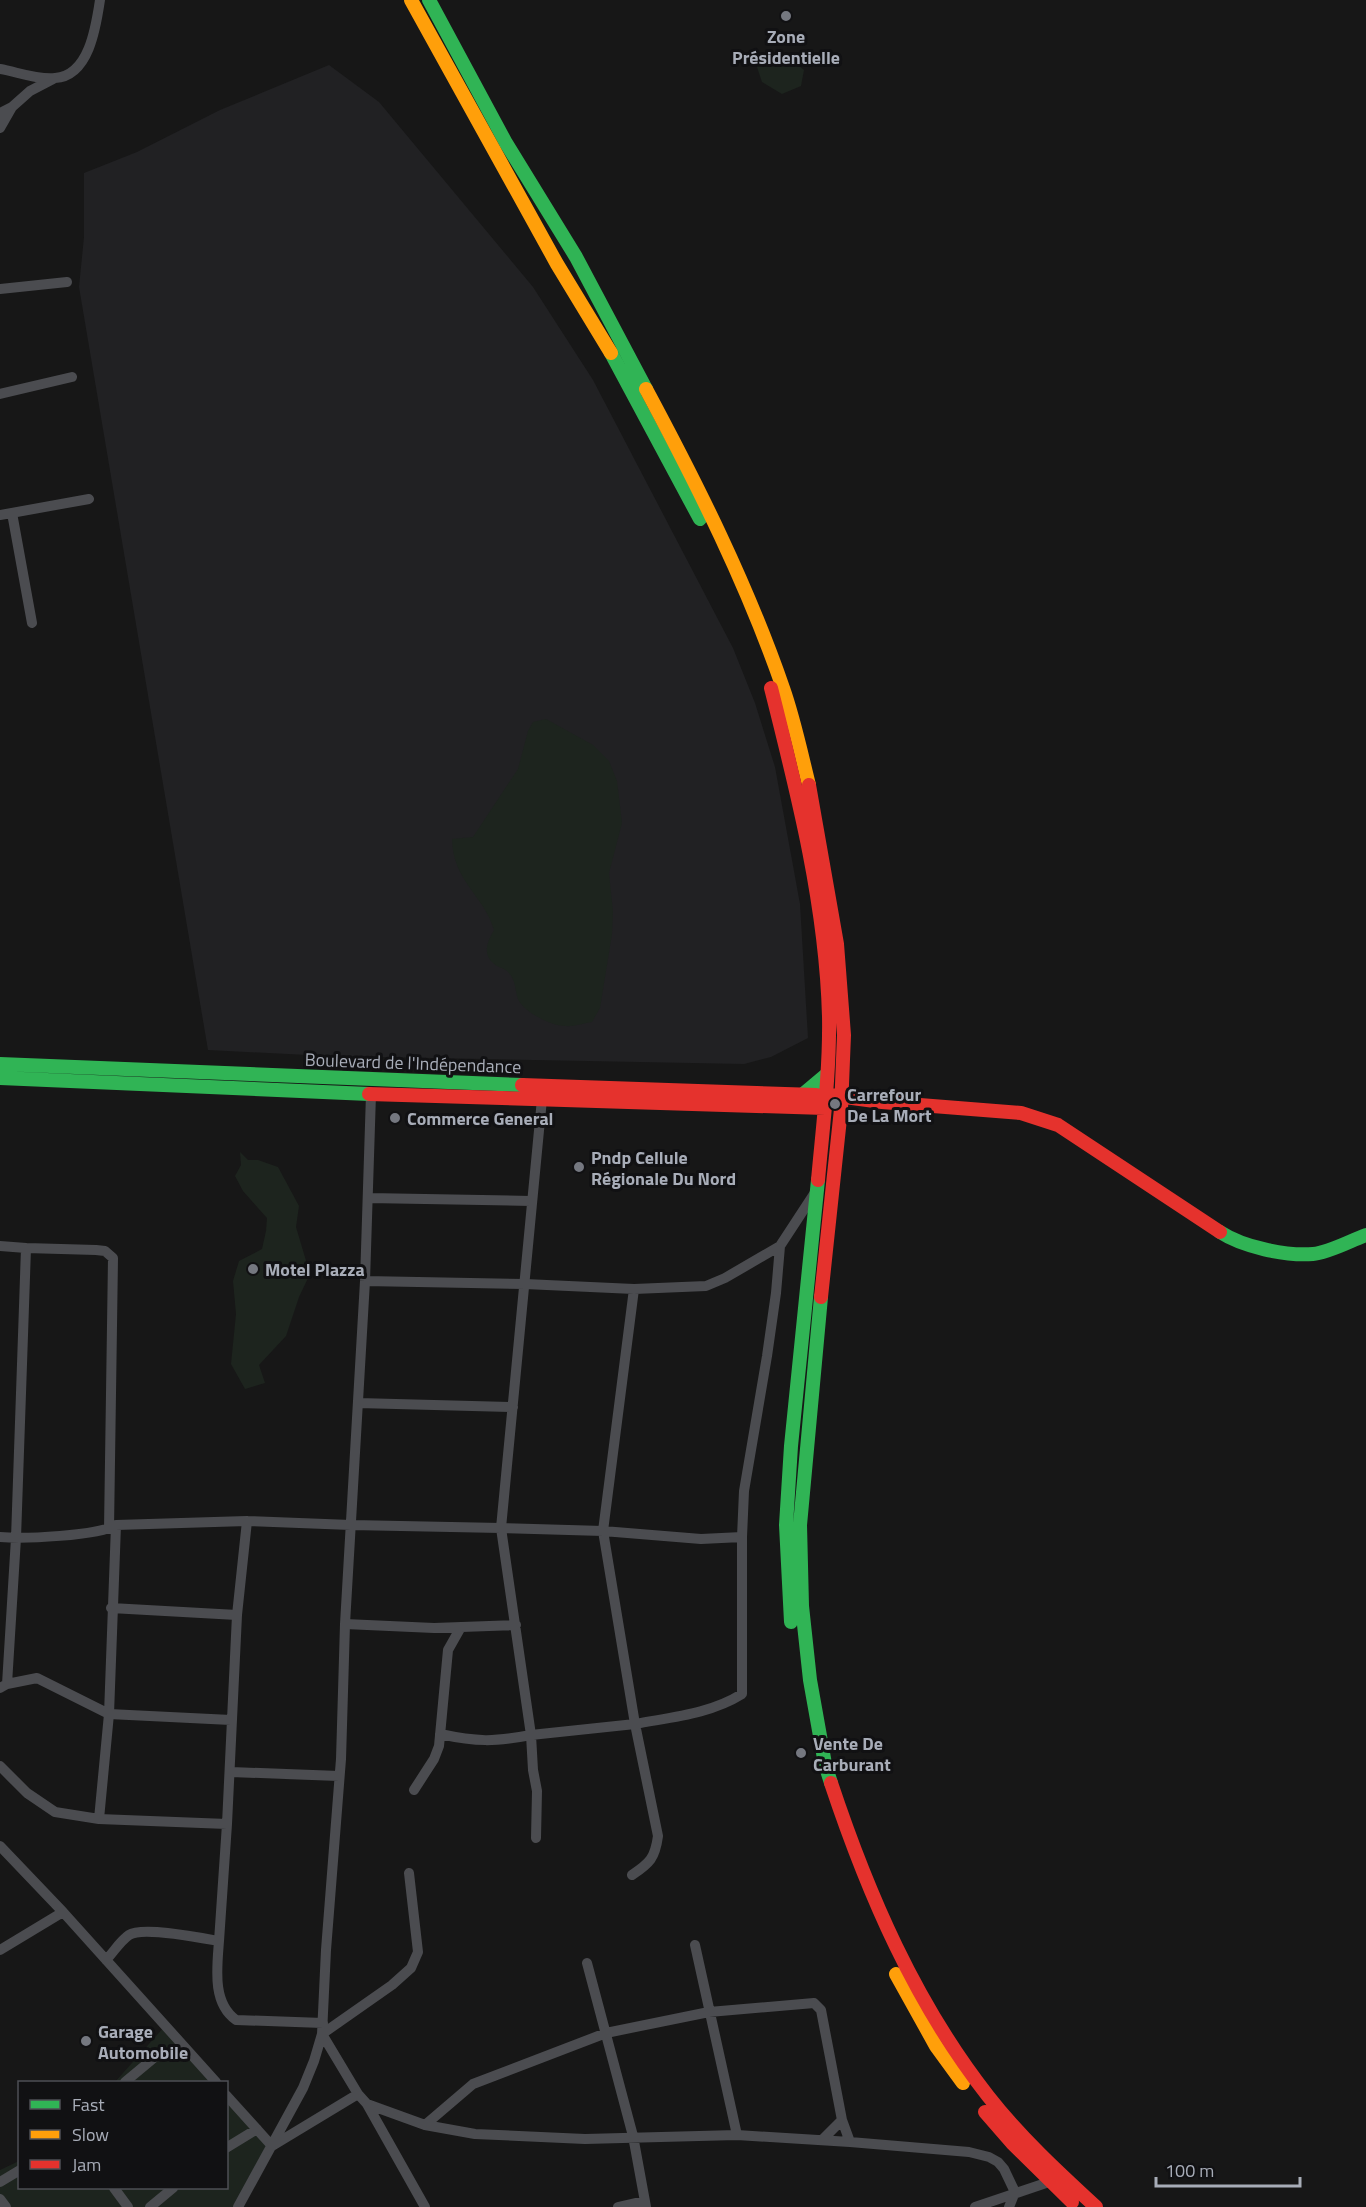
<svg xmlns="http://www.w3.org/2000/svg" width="1366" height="2207" viewBox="0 0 1366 2207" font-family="'Titillium Web',sans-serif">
	<rect width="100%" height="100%" fill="#171717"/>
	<path fill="#212123" d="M329,65L379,102L533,287L593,380L733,648L755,703L775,767L800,904L808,1038L771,1057L744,1064L327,1056L208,1050L79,287L84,237V173L137,152L220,110Z"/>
	<path fill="#1d241e" d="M761,57L793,61L804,70L801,86L782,94L762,82L756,64Z
		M546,719L593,745L609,761L617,781L622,823L609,873L613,912L612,934L600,1008L592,1022C584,1023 573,1027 565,1026C552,1026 523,1012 518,999C515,990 516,981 509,973C506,969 501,968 497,966C482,956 486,944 494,930C484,895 453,882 452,839L473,837L518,769L528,731L533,722Z
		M240,1152L248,1160H258L278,1167L299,1206L296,1227L310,1274L299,1297L286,1336L259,1365L265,1383L245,1389L231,1364L236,1314L233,1281L239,1261L262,1249L266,1231L267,1218L243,1191L235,1176L241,1165Z
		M165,2026L215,2082H115Z
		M227,2095L268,2141L238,2207H0V2170L19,2161L20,2188H226Z"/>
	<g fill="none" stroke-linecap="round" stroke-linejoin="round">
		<path stroke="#4b4c50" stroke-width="10" d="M0,69C17,72 38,80 55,78C89,76 96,27 100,0
			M0,113L12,107L30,91L53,79
			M0,128L12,107
			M0,289L67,282
			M0,394L72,377
			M12,513L32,623
			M0,515L89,499
			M368,1198L531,1201
			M0,1246L26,1248L16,1538L7,1684L0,1688
			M26,1248L96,1250L105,1251L113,1258L109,1529
			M365,1281L525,1284L634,1289L603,1531L501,1528L542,1099
			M634,1289L706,1286L725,1278L780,1246L814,1194
			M358,1403L513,1407
			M0,1537C23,1539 98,1536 116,1525L247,1521L351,1525L501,1528L531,1735L635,1724L603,1531L701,1539L742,1537L744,1491L767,1356L776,1293L780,1246
			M111,1608L237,1615
			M345,1624L434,1628L516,1625
			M7,1684L37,1678L109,1714L231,1720
			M440,1734C477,1742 494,1742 531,1735L533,1770L537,1791L536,1838
			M0,1766L27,1793L55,1812L99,1819L227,1824L237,1615L247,1521
			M231,1772L339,1776
			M414,1790L434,1759L439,1746L448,1650L461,1627
			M99,1819L109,1714L116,1525
			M0,1846L63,1912L216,2082
			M632,1875C650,1863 655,1858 658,1836L635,1724C672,1717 710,1714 742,1694V1537
			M219,1941C217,1968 212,2003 236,2020L323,2023
			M695,1945L737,2135
			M0,1950L63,1912
			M106,1960C113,1953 120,1941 129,1935C142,1926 202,1938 219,1941L227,1824
			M587,1963L633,2136L646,2207
			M322,2034L392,1985L411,1968L418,1952L409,1873
			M322,2034L358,2094L367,2104L425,2207
			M125,2082L161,2052
			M226,2095L272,2146
			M367,2104L425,2125L475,2134L585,2139L737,2135L850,2142L969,2152L989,2157L998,2162L1004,2169L1015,2192L1009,2207
			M425,2125L473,2084L606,2033L709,2012L814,2003L821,2010L842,2120L850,2142
			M822,2140L842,2120
			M272,2146L358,2094
			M226,2148L257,2129
			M0,2182L20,2170
			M114,2188L128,2207
			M0,2199L6,2207
			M150,2207L173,2188
			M238,2207L303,2088L314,2061L322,2034L326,1950L341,1759L345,1624L365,1281L371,1094
			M618,2207L644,2201
			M975,2207L1049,2182"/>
		<path stroke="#30b455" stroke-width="14" d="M429,0L506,143L576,257L646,389
			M611,353L700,519
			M0,1064L522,1085
			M0,1078L369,1094
			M802,1095L827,1074
			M1220,1232C1243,1247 1285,1256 1313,1254C1328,1253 1352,1240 1366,1235
			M821,1297L800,1525L802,1606L810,1680L825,1764L831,1783
			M791,1622L786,1525L791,1446L818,1180"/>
		<path stroke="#ff9f0a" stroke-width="14" d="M411,0L557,264L611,353
			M646,389C698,486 747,584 783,688C794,719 801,753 809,785
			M896,1974L936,2046L963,2083"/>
		<path stroke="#e5322d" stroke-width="14" d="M771,688C798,795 826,905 829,1016C830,1070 823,1125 818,1180
			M809,785L837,944L844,1035L841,1109L821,1297
			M522,1085L816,1095
			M369,1094L825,1108
			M830,1095L882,1102L1021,1113L1058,1125L1220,1232
			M831,1783C868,1894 915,2003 988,2096C1020,2137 1058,2172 1096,2207
			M985,2112L1012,2143L1072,2202"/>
	</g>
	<g fill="#757880" stroke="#111113" stroke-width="2">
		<circle cx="786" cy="16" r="6"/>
		<circle cx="835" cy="1104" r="6"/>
		<circle cx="395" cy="1118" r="6"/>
		<circle cx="579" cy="1167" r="6"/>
		<circle cx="253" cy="1269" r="6"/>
		<circle cx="801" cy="1753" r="6"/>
		<circle cx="86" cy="2041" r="6"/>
	</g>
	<g text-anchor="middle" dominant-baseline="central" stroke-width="6" stroke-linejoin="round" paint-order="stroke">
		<g font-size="18" font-weight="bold" fill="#a8adb8" stroke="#111113" text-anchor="start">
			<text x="786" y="36" text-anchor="middle">Zone<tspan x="786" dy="21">Présidentielle</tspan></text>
			<text x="847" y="1094">Carrefour<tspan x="847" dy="21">De La Mort</tspan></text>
			<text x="407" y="1118">Commerce General</text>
			<text x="591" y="1157">Pndp Cellule<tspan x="591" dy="21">Régionale Du Nord</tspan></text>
			<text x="265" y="1269">Motel Plazza</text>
			<text x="813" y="1743">Vente De<tspan x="813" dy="21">Carburant</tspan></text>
			<text x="98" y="2031">Garage<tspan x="98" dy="21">Automobile</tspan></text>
		</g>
		<g font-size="18" fill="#a8adb8" stroke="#111113">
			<text transform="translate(413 1063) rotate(2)">Boulevard de l'Indépendance</text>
		</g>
	</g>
	<rect x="18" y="2081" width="210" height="108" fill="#111113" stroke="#4d4f55" stroke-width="1.5"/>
	<rect x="30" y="2100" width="30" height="9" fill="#30b455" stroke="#4d4f55" stroke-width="1.5"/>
	<text x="72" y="2111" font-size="18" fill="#a8adb8">Fast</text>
	<rect x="30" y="2130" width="30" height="9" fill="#ff9f0a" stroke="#4d4f55" stroke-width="1.5"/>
	<text x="72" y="2141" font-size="18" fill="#a8adb8">Slow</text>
	<rect x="30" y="2160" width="30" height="9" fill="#e5322d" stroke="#4d4f55" stroke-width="1.5"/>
	<text x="72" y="2171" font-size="18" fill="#a8adb8">Jam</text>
	<path d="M1156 2177v9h144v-9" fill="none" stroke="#a8adb8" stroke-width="3"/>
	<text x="1165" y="2177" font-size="18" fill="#a8adb8" stroke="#111113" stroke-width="4.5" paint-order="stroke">100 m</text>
</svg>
